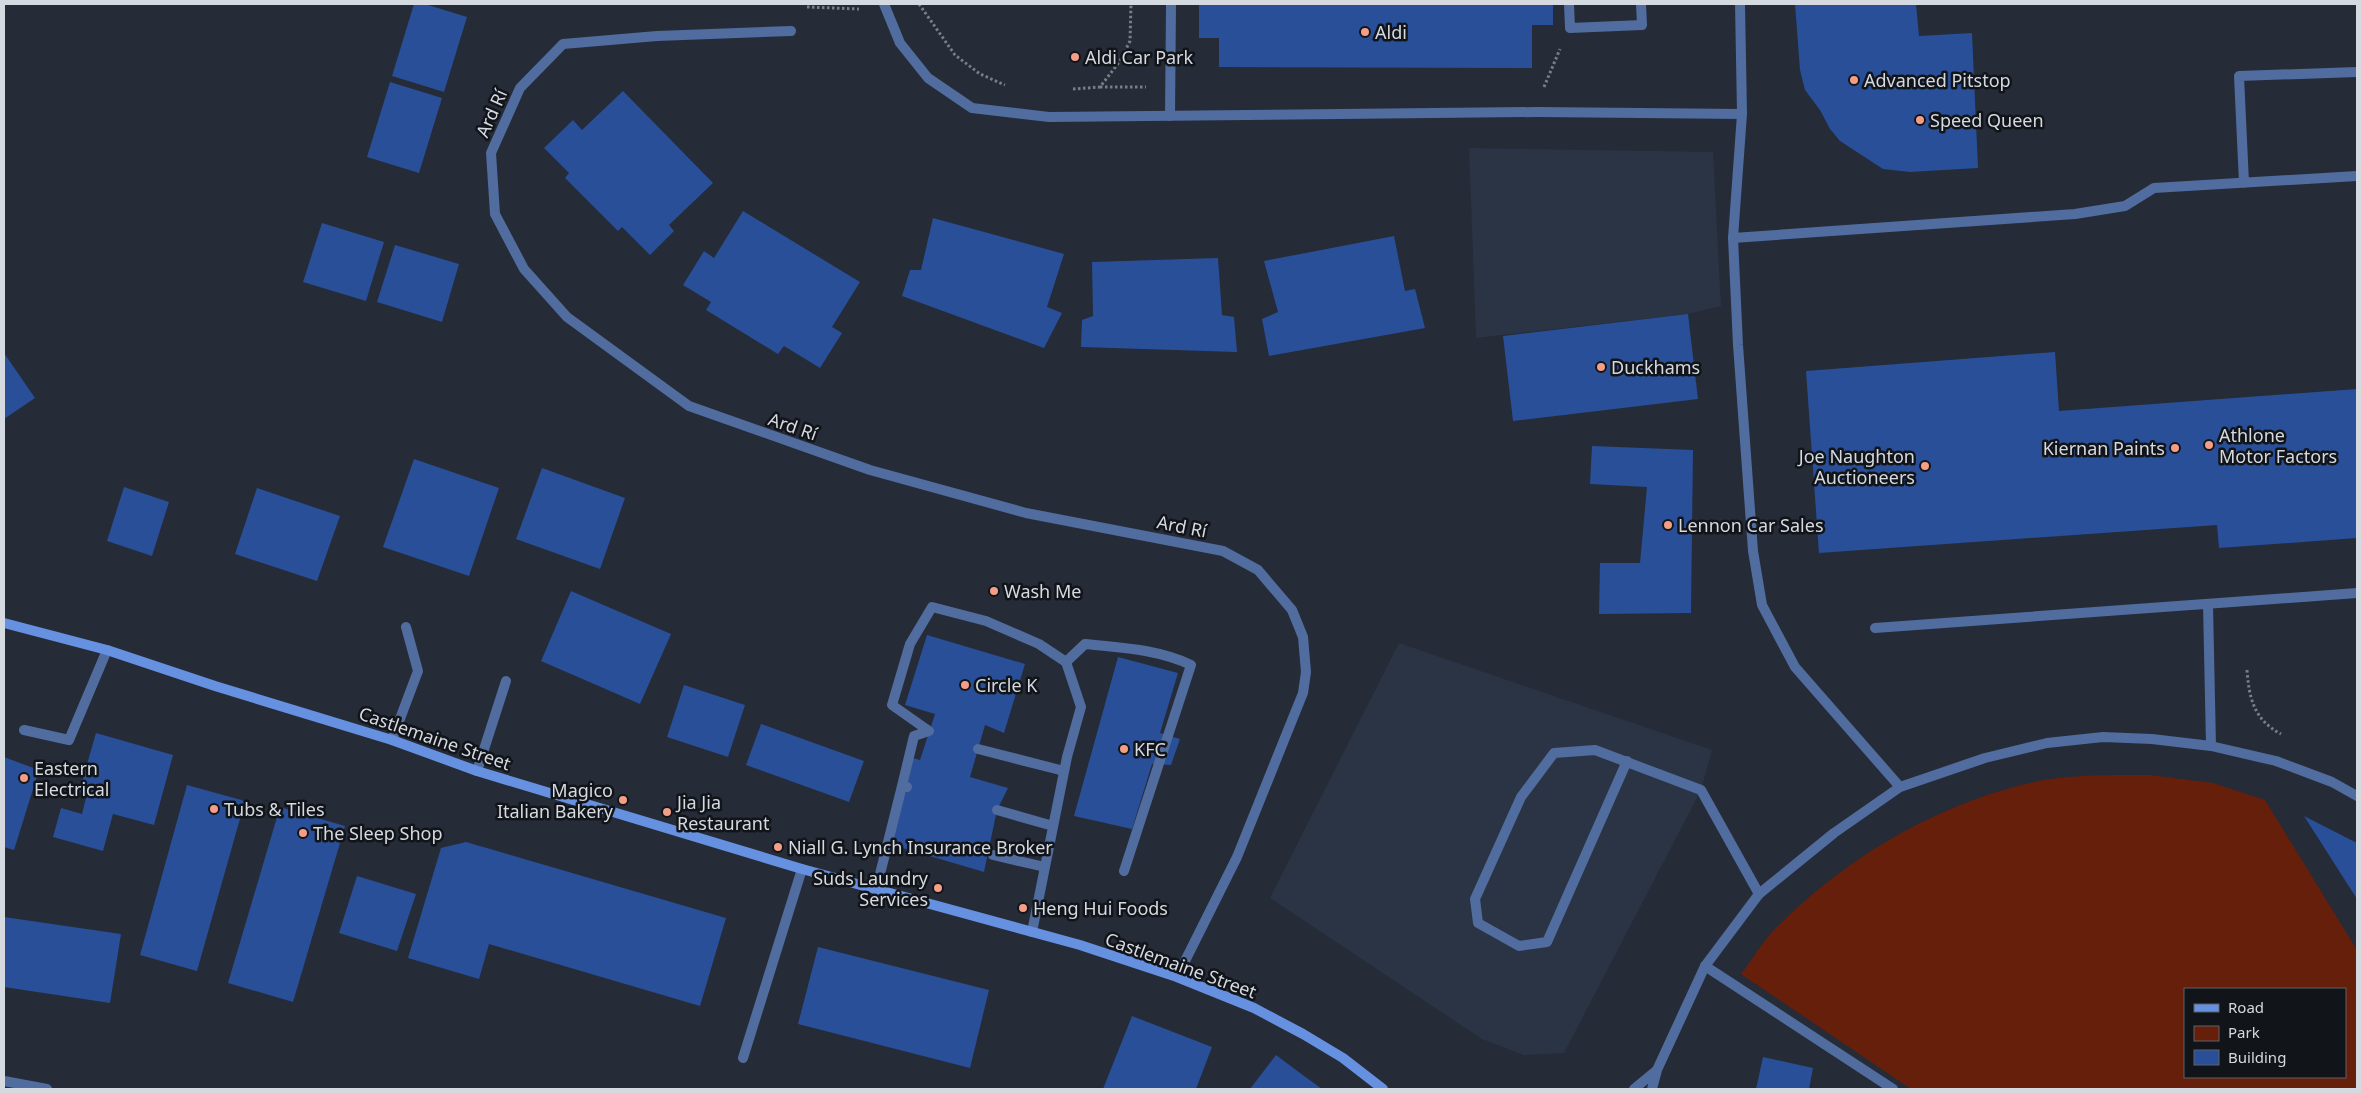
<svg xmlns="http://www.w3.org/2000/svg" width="2361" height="1093" viewBox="0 0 2361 1093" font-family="'Noto Sans',sans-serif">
	<rect width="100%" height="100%" fill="#252b37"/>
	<path fill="#2b3445" d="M1469,148L1713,152L1721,306L1688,314L1476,338Z
		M1399,643L1712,750L1701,790L1564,1053L1524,1055L1482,1039L1270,898Z"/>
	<path fill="#661f0b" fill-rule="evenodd" d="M2150,775L2213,783L2265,800L2357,950V1089H1911L1741,974C1752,960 1761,944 1773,931C1840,862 1928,809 2021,785C2062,774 2107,775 2150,775ZM2185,989H2345V1077H2185Z"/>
	<path fill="#294f99" d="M414,4H425L467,17L444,92L392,76Z
		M1199,4H1553V25H1532V68L1219,67V38H1199Z
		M1795,4H1916L1919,36L1972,33L1978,168L1910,172L1883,169L1840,141L1830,129L1820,110L1805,90L1800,70Z
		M390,82L442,98L419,173L367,157Z
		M623,91L713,183L669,225L674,231L650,255L622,227L618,231L565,178L569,173L544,148L573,120L582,130Z
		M743,211L860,282L832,327L842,333L820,368L784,346L778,354L706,310L711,302L683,285L704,251L714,258Z
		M933,218L1064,254L1047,307L1062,313L1044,348L902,296L910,270H921Z
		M322,223L384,242L366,301L303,282Z
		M1394,236L1405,291L1415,289L1425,328L1269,356L1262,319L1278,312L1264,261Z
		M395,245L459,264L442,322L377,302Z
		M1218,258L1222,315L1234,317L1237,352L1081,347L1082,320L1093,316L1092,262Z
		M1688,314L1698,399L1513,421L1503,336Z
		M2055,352L2059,411L2357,389V538L2219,548L2217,525L1819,553L1806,371Z
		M4,353L35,398L4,419Z
		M1592,446L1693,450L1691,613L1599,614L1600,563H1640L1647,487L1590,484Z
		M414,459L499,488L469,576L383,547Z
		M542,468L625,498L600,569L516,539Z
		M124,487L169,502L152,556L107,541Z
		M257,488L340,516L317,581L235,554Z
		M571,591L671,634L640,704L541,661Z
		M927,635L1025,664L1004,733L985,725L970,777L1008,788L997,810L984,872L889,844L907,787L913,758L920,760L935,714L905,705Z
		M1118,657L1178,673L1160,733L1180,739L1171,765L1152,764L1132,829L1074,816Z
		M684,685L745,705L728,757L667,737Z
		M761,724L864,761L849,802L746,765Z
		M96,733L173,755L154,825L113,814L103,851L53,837L61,808L82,814L87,794L79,792Z
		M4,757L39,770L14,850L4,847Z
		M187,785L245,801L197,971L140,955Z
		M280,807L345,826L293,1002L228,983Z
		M2304,816L2357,843V899Z
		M466,842L726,918L700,1006L489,944L479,979L408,958L441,848Z
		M357,876L416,894L397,951L339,933Z
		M4,917L121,934L110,1003L4,987Z
		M818,947L989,990L970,1068L798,1024Z
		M1132,1016L1212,1047L1196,1089H1103Z
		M1276,1055L1296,1070L1322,1089H1250Z
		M1763,1057L1813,1068L1809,1089H1756Z"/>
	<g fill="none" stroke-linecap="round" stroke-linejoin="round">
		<path stroke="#797e88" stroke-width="3" stroke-dasharray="2.5 2.5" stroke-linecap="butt" d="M919,4L955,55L980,74L1005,85
			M807,7L859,9
			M1100,87H1146
			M1544,87L1560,49
			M1073,89L1100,87L1120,61L1130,41L1131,4
			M2247,670C2249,698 2254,720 2281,734"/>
		<path stroke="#516c9e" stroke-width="10" d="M1569,4L1570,28L1642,25L1641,4
			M791,31L657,36L563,44L520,88L491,153L495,214L524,269L567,317L689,406L870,470L1026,513L1223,551L1258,570L1292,610L1303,637L1306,672L1303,693L1237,857L1177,977
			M1170,116L1171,4
			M2244,183L2239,76L2357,72
			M1733,238L2075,214L2125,206L2154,188L2357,176
			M2208,604L2211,746
			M1875,628L2357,593
			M1066,662L1085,644C1121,648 1158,649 1191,665L1124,871
			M24,730L69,740L107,650
			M392,740L418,671L406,627
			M978,749L1064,771
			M1627,761L1547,942L1519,946L1478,923L1475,899L1521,797L1554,753L1595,750L1701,790L1759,894
			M477,771L506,681
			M902,786L914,736L929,731L892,705L910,644L932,607L986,621L1039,644L1066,662L1081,707L1067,757L1032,932
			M997,810L1053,826
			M993,855L1045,867
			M876,890L902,786L907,787
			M1705,966L1893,1089
			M743,1058L802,869
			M4,1081L47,1089"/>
		<path stroke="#516c9e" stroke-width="10" d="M884,4L900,43L928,78L972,108L1049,117L1538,112L1742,114
			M1740,4L1742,114L1733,238L1738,345L1753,551L1762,605L1795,667L1900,787
			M1634,1089L1657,1070
			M1652,1089L1657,1070L1705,966L1759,894L1834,833L1900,787L1985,758L2047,743L2103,737L2152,739L2211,746L2276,761L2332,782L2357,796"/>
		<path stroke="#6690e0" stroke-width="10" d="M4,623L107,650L215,686L392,740L477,771L802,869L1080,945L1177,977L1254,1008L1303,1034L1343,1058L1383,1089"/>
	</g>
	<g fill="#f49e87" stroke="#111419" stroke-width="2">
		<circle cx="1365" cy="32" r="5"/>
		<circle cx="1075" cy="57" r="5"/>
		<circle cx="1854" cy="80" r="5"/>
		<circle cx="1920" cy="120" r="5"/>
		<circle cx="1601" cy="367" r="5"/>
		<circle cx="2209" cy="445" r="5"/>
		<circle cx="2175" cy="448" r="5"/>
		<circle cx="1925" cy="466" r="5"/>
		<circle cx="1668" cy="525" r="5"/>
		<circle cx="994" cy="591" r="5"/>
		<circle cx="965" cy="685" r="5"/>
		<circle cx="1124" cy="749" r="5"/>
		<circle cx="24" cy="778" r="5"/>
		<circle cx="623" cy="800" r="5"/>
		<circle cx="214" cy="809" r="5"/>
		<circle cx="667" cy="812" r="5"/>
		<circle cx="303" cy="833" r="5"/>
		<circle cx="778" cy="847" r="5"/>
		<circle cx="938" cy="888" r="5"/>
		<circle cx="1023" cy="908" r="5"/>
	</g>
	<g text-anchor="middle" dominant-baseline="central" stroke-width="5" stroke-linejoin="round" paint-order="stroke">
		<g font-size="18" fill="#d5d9e0" stroke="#111419" text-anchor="start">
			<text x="1375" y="32">Aldi</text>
			<text x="1085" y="57">Aldi Car Park</text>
			<text x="1864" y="80">Advanced Pitstop</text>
			<text x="1930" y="120">Speed Queen</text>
			<text x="1611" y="367">Duckhams</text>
			<text x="2219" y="435">Athlone<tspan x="2219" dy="21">Motor Factors</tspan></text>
			<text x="2165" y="448" text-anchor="end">Kiernan Paints</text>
			<text x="1915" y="456" text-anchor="end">Joe Naughton<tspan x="1915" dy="21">Auctioneers</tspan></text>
			<text x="1678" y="525">Lennon Car Sales</text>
			<text x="1004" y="591">Wash Me</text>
			<text x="975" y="685">Circle K</text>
			<text x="1134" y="749">KFC</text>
			<text x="34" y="768">Eastern<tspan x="34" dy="21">Electrical</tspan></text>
			<text x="613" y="790" text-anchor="end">Magico<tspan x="613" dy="21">Italian Bakery</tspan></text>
			<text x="677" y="802">Jia Jia<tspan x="677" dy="21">Restaurant</tspan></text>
			<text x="224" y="809">Tubs &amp; Tiles</text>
			<text x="313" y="833">The Sleep Shop</text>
			<text x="788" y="847">Niall G. Lynch Insurance Broker</text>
			<text x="928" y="878" text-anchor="end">Suds Laundry<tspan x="928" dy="21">Services</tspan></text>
			<text x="1033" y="908">Heng Hui Foods</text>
		</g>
		<g font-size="18" fill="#d5d9e0" stroke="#111419">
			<text transform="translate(491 113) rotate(-66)">Ard Rí</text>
			<text transform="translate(793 426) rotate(19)">Ard Rí</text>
			<text transform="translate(1182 526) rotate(11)">Ard Rí</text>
			<text transform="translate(435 738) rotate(19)">Castlemaine Street</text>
			<text transform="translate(1181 965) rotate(20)">Castlemaine Street</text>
		</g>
	</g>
	<rect width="2361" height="1093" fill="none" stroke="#d5d9e0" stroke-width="10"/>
	<rect x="2184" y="988" width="162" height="90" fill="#111419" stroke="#5f6369"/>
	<rect x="2194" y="1004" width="25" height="8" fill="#6690e0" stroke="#5f6369"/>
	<text x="2228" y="1013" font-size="15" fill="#d5d9e0">Road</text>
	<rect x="2194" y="1026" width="25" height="15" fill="#661f0b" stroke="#5f6369"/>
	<text x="2228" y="1038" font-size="15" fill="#d5d9e0">Park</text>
	<rect x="2194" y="1050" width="25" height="15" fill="#294f99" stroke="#5f6369"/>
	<text x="2228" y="1063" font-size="15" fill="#d5d9e0">Building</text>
</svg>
